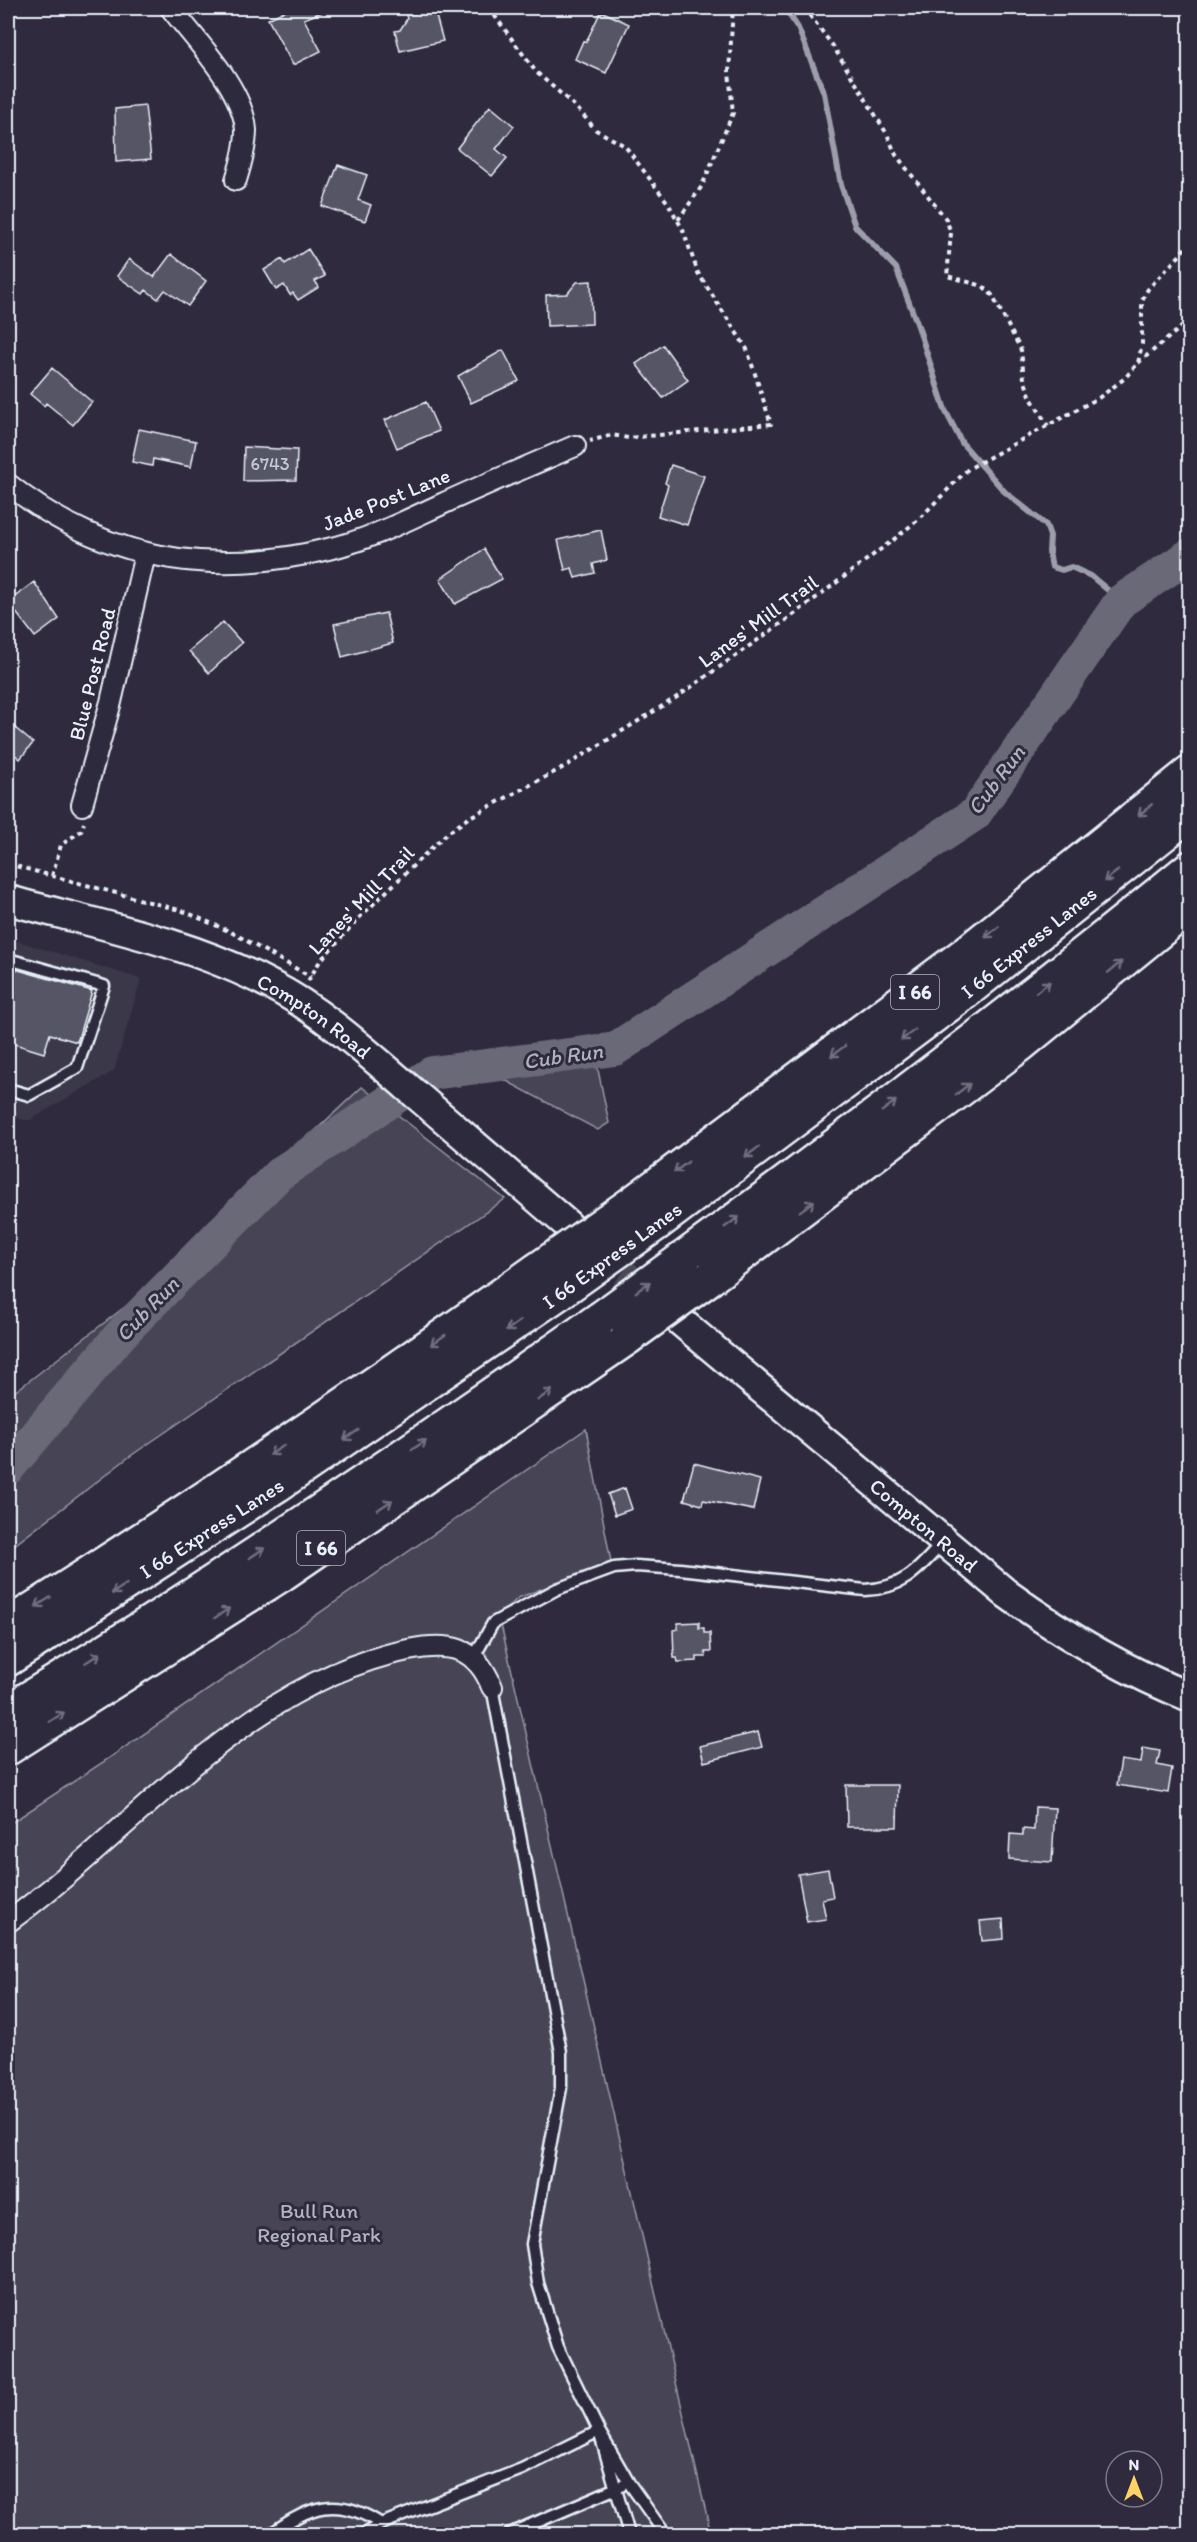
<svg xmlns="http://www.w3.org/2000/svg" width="1197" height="2542" viewBox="0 0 1197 2542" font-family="Itim,sans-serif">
	<rect width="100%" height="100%" fill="#2f2a3d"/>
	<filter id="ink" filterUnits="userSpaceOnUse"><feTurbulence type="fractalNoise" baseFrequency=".0167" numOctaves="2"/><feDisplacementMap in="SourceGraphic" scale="12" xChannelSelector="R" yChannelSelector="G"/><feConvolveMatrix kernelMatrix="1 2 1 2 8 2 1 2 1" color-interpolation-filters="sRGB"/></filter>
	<g filter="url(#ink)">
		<path fill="#3b3749" d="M8,938L141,979L114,1071L30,1120H25L8,1116Z"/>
		<path fill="#464455" stroke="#979aa6" stroke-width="1.5" d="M587,1041H592L609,1123L598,1130L486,1070Z
			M362,1087L505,1199L129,1457L8,1550V1397L135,1299Z
			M586,1429L611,1562L518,1598L499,1616L711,2534H8V1825L109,1758Z"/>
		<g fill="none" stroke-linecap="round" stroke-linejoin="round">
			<path stroke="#9c9fab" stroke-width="6" d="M785,8L798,28L824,93L841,185L855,226L896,268L918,326L945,410L962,443L1005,492L1046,525L1050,536L1049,552L1052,567L1062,570L1071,567L1091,576L1121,601"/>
			<path stroke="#696978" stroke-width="34" d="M8,1468L123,1332L279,1174L432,1073L615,1049L975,814L1121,601L1190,555"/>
		</g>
		<path fill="#575565" stroke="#e8f1f8" stroke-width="1.5" d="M290,8H329L330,9L304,19L321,51L293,65L268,19Z
			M434,9L443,41L400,51L395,31L400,30L407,19L406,15Z
			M601,11L629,24L606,73L575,59L583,41L586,42Z
			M145,106L151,159L116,162L115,109Z
			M490,106L514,126L496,149L507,158L492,176L457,148Z
			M338,165L367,175L358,200L371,205L365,221L322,206Z
			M308,249L325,276L315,281L319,287L298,300L293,293L290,295L284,285L276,290L264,270L282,259L285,264Z
			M171,254L206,281L188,306L165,290L158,299L146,290L143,294L117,276L129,259L154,277Z
			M591,281L592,324L547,326L546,295L567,294L577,282Z
			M663,345L688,380L663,398L636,364Z
			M503,350L519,381L471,403L458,376Z
			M52,368L92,402L73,425L46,403L44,406L30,394Z
			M426,402L439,431L397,448L385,420Z
			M139,429L196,441L191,467L153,459L152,466L132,462Z
			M244,447L297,450L296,480L243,481Z
			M671,465L704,476L687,525L658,516L668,485L665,483Z
			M601,530L607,560L593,564L595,573L575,578L572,568L565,570L558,540Z
			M484,549L502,579L455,604L440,579Z
			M34,582L59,619L35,637L8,602Z
			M386,613L393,643L342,657L334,624Z
			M223,622L242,643L209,673L189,651Z
			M8,722L33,743L20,759L8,749Z
			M8,967L92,991L77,1042L50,1034L44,1053L8,1042Z
			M694,1463L760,1480L753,1510L703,1500L702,1505L684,1500Z
			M625,1488L632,1509L615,1515L608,1494Z
			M699,1622V1628H704V1633H710L711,1652H705L706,1657H697V1661L678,1662L677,1658H674L673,1630L678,1629V1623Z
			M758,1732L762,1747L704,1762L700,1746Z
			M1143,1748L1160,1751L1157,1765L1172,1768L1168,1793L1117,1785L1121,1760L1141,1763Z
			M846,1785H898L897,1827H847Z
			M1035,1807L1055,1808L1052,1862L1009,1859L1010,1834L1023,1835V1829L1034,1830Z
			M828,1869L833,1897L822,1899L826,1919L807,1922L798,1874Z
			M1003,1919L1004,1939L982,1941L980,1921Z"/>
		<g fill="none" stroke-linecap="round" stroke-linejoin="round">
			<path stroke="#4b4859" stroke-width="28" stroke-dasharray="28 14" stroke-linecap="butt" d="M591,1245L658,1302"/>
			<defs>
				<path id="lane" d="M8,959L104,986L77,1068L29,1095L8,1089
					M474,1657L493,1623L557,1589L614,1568L636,1566L680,1569L865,1590C904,1588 918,1570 943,1542
					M492,1687L561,2052V2088L532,2244L538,2283L558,2347L599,2431L629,2534
					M271,2534C308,2506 338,2495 381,2524
					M364,2534L381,2524L522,2469L599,2431L629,2483L665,2534
					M509,2534L621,2486"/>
				<path id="street" d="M171,8C195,40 243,88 246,130C246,147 241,164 236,180
					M8,484C103,560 211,578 328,549C368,540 405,521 442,504C486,484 531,465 575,446
					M82,805L111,702L145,554
					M8,1922C136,1829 247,1682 408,1650C449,1642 476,1646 492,1687"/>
				<g id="secondary">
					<path id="s1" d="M8,900C96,924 190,942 271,985C320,1010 364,1050 406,1086C460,1132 514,1179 568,1225"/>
					<path id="s2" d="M680,1321L1007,1594C1064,1635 1123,1670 1190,1697"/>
				</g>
				<g id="highway">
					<path d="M634,1202L965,954L1190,773"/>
					<path id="s3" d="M657,1223L960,996L1190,813"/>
					<path d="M685,1257C857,1131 1025,1003 1190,868"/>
					<path d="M710,1278L1021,1044L1190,906"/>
					<path d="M8,1625C188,1512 364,1393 537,1270"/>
					<path id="s4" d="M8,1659L277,1485L560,1292"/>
					<path d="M8,1711C211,1588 407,1455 601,1318"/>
					<path d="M8,1748L282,1574L627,1338"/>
				</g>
			</defs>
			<use href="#lane" stroke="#e8f1f8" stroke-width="15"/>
			<use href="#street" stroke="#e8f1f8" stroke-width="24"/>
			<use href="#secondary" stroke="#e8f1f8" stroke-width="33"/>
			<use href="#highway" stroke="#e8f1f8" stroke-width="38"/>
			<path stroke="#e8f1f8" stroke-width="4" stroke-dasharray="4.5 4.5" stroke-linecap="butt" d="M489,8L536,72L576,107L596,130L625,146L668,203L683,230L698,273L747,349L771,424L628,438L612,435L590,441
				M804,8L833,46L887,134L896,155L946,219L951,233L947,276L983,286L992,295L1021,350L1024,379L1031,398L1048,426
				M678,220L702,186L733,113L729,72L733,8
				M1138,363L1190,320
				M8,864L183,911L231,932L311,977
				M52,876L61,845L81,831L84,823
				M308,981L320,961L359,918L444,836L468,818L564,767L677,697L796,613L897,537L920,518L968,469L1100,397L1125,378L1138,363L1142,344V300L1148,289L1181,254L1190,239"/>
			<use href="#lane" stroke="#2f2a3d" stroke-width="10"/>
			<use href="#street" stroke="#2f2a3d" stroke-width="20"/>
			<use href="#secondary" stroke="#2f2a3d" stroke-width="28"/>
			<use href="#highway" stroke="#2f2a3d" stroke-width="33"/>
			<defs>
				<path id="highway-bridge" d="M537,1270L634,1202
					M560,1292L657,1223
					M601,1318L685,1257
					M627,1338L710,1278"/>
			</defs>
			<use href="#highway-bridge" stroke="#e8f1f8" stroke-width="38" stroke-linecap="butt"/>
			<use href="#highway-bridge" stroke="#2f2a3d" stroke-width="33"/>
		</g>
		<defs><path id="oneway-shaft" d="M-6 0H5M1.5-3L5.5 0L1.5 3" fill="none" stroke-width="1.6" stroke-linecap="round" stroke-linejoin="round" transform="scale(1.5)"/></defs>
		<g stroke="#70707e">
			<use href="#oneway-shaft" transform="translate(1145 810) rotate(140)"/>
			<use href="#oneway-shaft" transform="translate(1111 876) rotate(142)"/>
			<use href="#oneway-shaft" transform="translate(992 932) rotate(141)"/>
			<use href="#oneway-shaft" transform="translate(1115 967) rotate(-39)"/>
			<use href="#oneway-shaft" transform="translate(1043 987) rotate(-38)"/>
			<use href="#oneway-shaft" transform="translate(908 1035) rotate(143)"/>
			<use href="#oneway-shaft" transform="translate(838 1051) rotate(143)"/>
			<use href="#oneway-shaft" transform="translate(963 1089) rotate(-38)"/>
			<use href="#oneway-shaft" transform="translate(889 1106) rotate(-37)"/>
			<use href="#oneway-shaft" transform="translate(752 1152) rotate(143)"/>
			<use href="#oneway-shaft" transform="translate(681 1167) rotate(144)"/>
			<use href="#oneway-shaft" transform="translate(807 1206) rotate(-37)"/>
			<use href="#oneway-shaft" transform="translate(732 1222) rotate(-36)"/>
			<use href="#oneway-shaft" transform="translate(643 1287) rotate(-36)"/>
			<use href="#oneway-shaft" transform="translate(513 1326) rotate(145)"/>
			<use href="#oneway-shaft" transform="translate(438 1340) rotate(145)"/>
			<use href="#oneway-shaft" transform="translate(545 1395) rotate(-35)"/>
			<use href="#oneway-shaft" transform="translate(351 1435) rotate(146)"/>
			<use href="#oneway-shaft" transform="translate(419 1445) rotate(-34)"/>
			<use href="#oneway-shaft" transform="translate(277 1450) rotate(146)"/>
			<use href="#oneway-shaft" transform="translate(385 1505) rotate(-34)"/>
			<use href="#oneway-shaft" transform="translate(257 1553) rotate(-34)"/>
			<use href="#oneway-shaft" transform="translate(119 1589) rotate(147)"/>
			<use href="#oneway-shaft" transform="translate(43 1602) rotate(148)"/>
			<use href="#oneway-shaft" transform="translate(222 1613) rotate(-33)"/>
			<use href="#oneway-shaft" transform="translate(93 1658) rotate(-32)"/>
			<use href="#oneway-shaft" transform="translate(57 1717) rotate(-32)"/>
		</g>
	</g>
	<g text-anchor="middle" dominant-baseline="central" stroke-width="6" stroke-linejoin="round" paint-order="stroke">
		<g font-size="18" fill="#c4cad3">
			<text x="270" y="464">6743</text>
		</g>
		<g fill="#2f2a3d" stroke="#b0b5c0" stroke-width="1.5">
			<rect x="891" y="975" width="48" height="34" rx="4.5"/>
			<rect x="297" y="1531" width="48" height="34" rx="4.5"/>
		</g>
		<g font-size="20" font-weight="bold" fill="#e8f1f8">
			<text x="915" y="992">I 66</text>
			<text x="321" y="1548">I 66</text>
		</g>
		<g font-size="21" fill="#e8f1f8" stroke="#2f2a3d">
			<text transform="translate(386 499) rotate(-22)">Jade Post Lane</text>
			<text transform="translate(758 621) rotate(-36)">Lanes' Mill Trail</text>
			<text transform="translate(92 674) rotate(-76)">Blue Post Road</text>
			<text transform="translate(361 900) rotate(-46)">Lanes' Mill Trail</text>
			<text stroke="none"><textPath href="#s3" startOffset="466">I 66 Express Lanes</textPath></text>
			<text stroke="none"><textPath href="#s1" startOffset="330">Compton Road</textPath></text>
			<text transform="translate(612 1255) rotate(-36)">I 66 Express Lanes</text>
			<text stroke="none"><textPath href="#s2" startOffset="318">Compton Road</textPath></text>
			<text stroke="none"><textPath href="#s4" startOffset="242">I 66 Express Lanes</textPath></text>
		</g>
		<g font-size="21" fill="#afb4bf" stroke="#2f2a3d">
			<text x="319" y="2210">Bull Run<tspan x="319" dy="24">Regional Park</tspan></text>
		</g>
		<g font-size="22" font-style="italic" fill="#afb4be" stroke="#2f2a3d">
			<text transform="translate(996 780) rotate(-53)">Cub Run</text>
			<text transform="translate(563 1056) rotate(-8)">Cub Run</text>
			<text transform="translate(147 1309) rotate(-46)">Cub Run</text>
		</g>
	</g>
	<rect width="1197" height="2542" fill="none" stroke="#2f2a3d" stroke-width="30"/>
	<rect x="15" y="15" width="1167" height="2512" fill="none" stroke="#e8f1f8" stroke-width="2" filter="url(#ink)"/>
	<g transform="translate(1134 2479)"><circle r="28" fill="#2f2a3d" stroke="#797a88" stroke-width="1.5"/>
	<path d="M0-4.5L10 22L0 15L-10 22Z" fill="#ffd166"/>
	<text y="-9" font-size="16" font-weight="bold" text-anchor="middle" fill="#e8f1f8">N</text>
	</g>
</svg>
